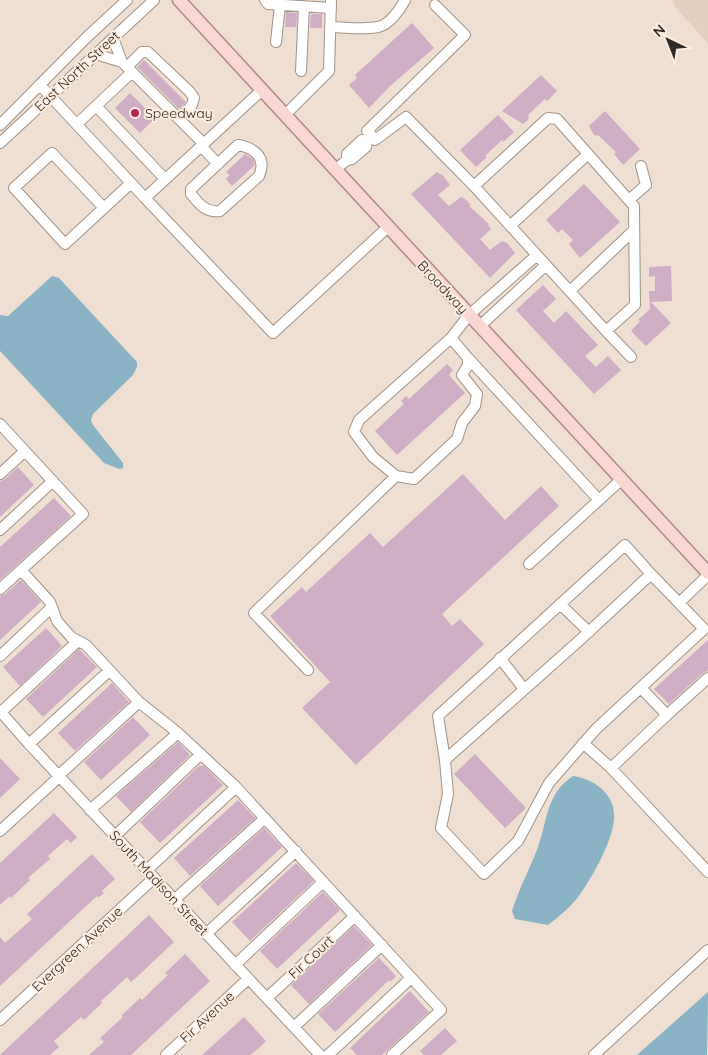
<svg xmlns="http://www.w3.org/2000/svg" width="708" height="1055" viewBox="0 0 708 1055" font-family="Quicksand,sans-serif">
	<rect width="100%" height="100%" fill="#efdfd2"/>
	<path fill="#e5d0bf" d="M673,0H708V43L675,7Z"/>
	<path fill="#8ab4c5" d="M52,276L59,278L137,362V367L133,375L93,414L91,420L93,425L123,463V468L119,469L104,463L0,351V315L8,316Z
		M573,776C594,779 616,794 614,819C612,842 594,874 581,893C573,905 560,916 548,925L515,919L512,911C519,889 530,868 538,847C548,819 546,794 573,776Z
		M708,992L707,1055H637Z"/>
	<path fill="#ceadc5" d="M286,12L297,13L296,27H285Z
		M311,14H322V28H310Z
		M412,23L434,48L389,87L369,108L349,85L357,78L355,75Z
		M144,60L186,102L179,109L137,67Z
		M541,75L557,91L547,101L545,99L528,115L529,116L528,120L523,124L502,111Z
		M130,93L155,118L140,133L115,108Z
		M605,111L640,149L623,165L614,154L616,152L599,136L594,135L589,126Z
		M498,115L514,132L503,142L502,140L485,156L487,157L476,167L460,150Z
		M245,154L253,159L255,165L232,186L226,179L230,175L226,172Z
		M437,172L441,175L442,174L450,185L438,195L449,206L461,197L465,199L471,205L469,206L489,224L488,225L491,229L480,239L490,250L502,241L507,243L515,253L490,278L411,194Z
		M584,184L620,222L580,258L569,244L573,240L562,229L558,233L546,220Z
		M671,266L672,301L651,302L671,323L646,346L631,331L640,321L638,320L650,309L649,291H655V276L649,277V267Z
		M543,285L556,299L543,311L554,323L566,311L598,345L585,356L596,367L608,356L621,370L594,394L516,310Z
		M447,364L453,370L449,375L465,393L397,455L375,431L404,404L401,401L406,396L409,399Z
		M18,467L34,485L0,517V481L5,479Z
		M463,474L505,520L541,486L559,506L442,614L452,626L460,619L484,644L356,765L302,708L330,682L270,616L302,587L306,592L370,533L383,547Z
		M54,498L71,516L0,580V547Z
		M21,580L41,602L0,640V596L5,594Z
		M46,628L62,646L20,686L3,667Z
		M708,640V671L703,673L669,704L654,689Z
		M79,649L97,667L43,717L26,699Z
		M112,683L129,702L75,751L58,733Z
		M133,717L150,735L101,780L84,762Z
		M178,742L190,755L131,812L116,796Z
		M475,754L526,808L505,828L454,774Z
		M0,758L20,779L0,798Z
		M200,765L201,767L203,765L223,785L160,843L140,822Z
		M238,800L255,818L190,876L174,858Z
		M54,813L77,837L71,843L67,839L48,856L50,859L28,878L30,880L11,898L10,896L0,905V863Z
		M264,828L282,847L218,906L200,886Z
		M92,854L115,879L102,891L104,893L98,898L97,896L0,986V937L5,943L32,919L27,914Z
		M296,863L314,881L250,941L232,922Z
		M323,892L340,910L277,969L260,951Z
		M149,915L174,942L138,976L131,982L127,977L101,1001L102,1003L84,1020L81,1017L54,1041L59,1047L50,1055H0Z
		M354,926L372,945L309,1004L291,985Z
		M185,954L210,981L131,1055H89L104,1042L100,1038L123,1017L121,1016L140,998L142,1000L151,991L168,975L165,973Z
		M379,958L396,976L390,982L389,980L335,1032L318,1014Z
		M410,991L429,1012L382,1055H357L350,1048Z
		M244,1017L266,1041L260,1047L250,1055H202Z
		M445,1028L457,1041L441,1055H424L420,1051Z"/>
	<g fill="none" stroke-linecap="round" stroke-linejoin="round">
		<defs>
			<path id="minor" d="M265,0L268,4L331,8
				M330,27C345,27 363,30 378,27C389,25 400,10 405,0
				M276,42L280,5
				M95,54L122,62
				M127,67L142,52H148L190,92L194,98L192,105L179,119
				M301,71L304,6
				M132,72L204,144
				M40,85L145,198L262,90
				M96,106L165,179
				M285,115L329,71L331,0
				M548,118L557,119L634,206L635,305L606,331L474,186Z
				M77,124L132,72L122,62L113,38
				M0,125L87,37L127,0
				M372,136L375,140L406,117L474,186
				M0,143L154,0
				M238,145C255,148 267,158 259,176L220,211C206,213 199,204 191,194V189Z
				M201,146L218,164
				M347,160V154L362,140L367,141
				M336,169L347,160L352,159L366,147L367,141L372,136L367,131L465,35L435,5
				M145,198L273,333L388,227
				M629,200L646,185L641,166
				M104,208L52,153L14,188L65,244L131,183
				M511,225L588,154
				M570,291L634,230
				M480,326L546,265
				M606,331L631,357
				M451,338L468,358V365L462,375L477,394L475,406L462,423L457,439L414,479L396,476L373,457L354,432L359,420L451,338L469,315L537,255
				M468,358L599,500
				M0,424L83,514L0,589
				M0,474L25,451
				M0,530L53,481
				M529,564L622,479
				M21,570L50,602L57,621L71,637L86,645L139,702L178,733L236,787L441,1010L392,1055
				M679,603L704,629L596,729L549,783L518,841L484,874L441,828L448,794L445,760L581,639L651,574L679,603L708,575
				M560,604L589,632
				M0,656L52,607
				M500,658L524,689
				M308,670L254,613L396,476
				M641,688L667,715L708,678
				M0,711L29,744L320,1055
				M1,712L78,641
				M583,743L611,768L708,872
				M29,744L109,671
				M445,760L438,716L625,545L651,574
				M611,768L667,715
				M58,776L139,702
				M90,810L178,733
				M0,831L59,777
				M115,836L201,754
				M147,870L236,787
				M174,900L265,818
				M206,934L296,851
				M235,965L323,882
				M267,998L355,916
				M0,1020L154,878
				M294,1027L382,945
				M166,1055L248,979
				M328,1055L411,978
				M594,1055L708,950"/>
			<path id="major" d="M179,0L708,573"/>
		</defs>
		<use href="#minor" stroke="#a19386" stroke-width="12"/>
		<use href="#major" stroke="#b28984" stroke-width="15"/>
		<use href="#minor" stroke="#fff" stroke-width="10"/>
		<use href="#major" stroke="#fad6d4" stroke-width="12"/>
	</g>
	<circle fill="#b42558" stroke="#fceddf" stroke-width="2" cx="135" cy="113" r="5"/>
	<g text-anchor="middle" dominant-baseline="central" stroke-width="4" stroke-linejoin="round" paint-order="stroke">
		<g font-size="14" fill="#312b26" stroke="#fceddf">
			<text transform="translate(77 71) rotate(-43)">East North Street</text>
			<text transform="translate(443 287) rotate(47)">Broadway</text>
			<text transform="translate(159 883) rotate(47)">South Madison Street</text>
			<text transform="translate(77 949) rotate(-43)">Evergreen Avenue</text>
			<text transform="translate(311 957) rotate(-43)">Fir Court</text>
			<text transform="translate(207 1017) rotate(-43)">Fir Avenue</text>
		</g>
		<g font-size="14" fill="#312b26" stroke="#fceddf" text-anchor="start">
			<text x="145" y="113">Speedway</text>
		</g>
	</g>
	<g transform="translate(668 40) rotate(317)" stroke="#fceddf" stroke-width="4" paint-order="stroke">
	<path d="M0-4L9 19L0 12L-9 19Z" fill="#312b26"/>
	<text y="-8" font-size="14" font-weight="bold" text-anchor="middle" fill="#312b26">N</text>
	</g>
</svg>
